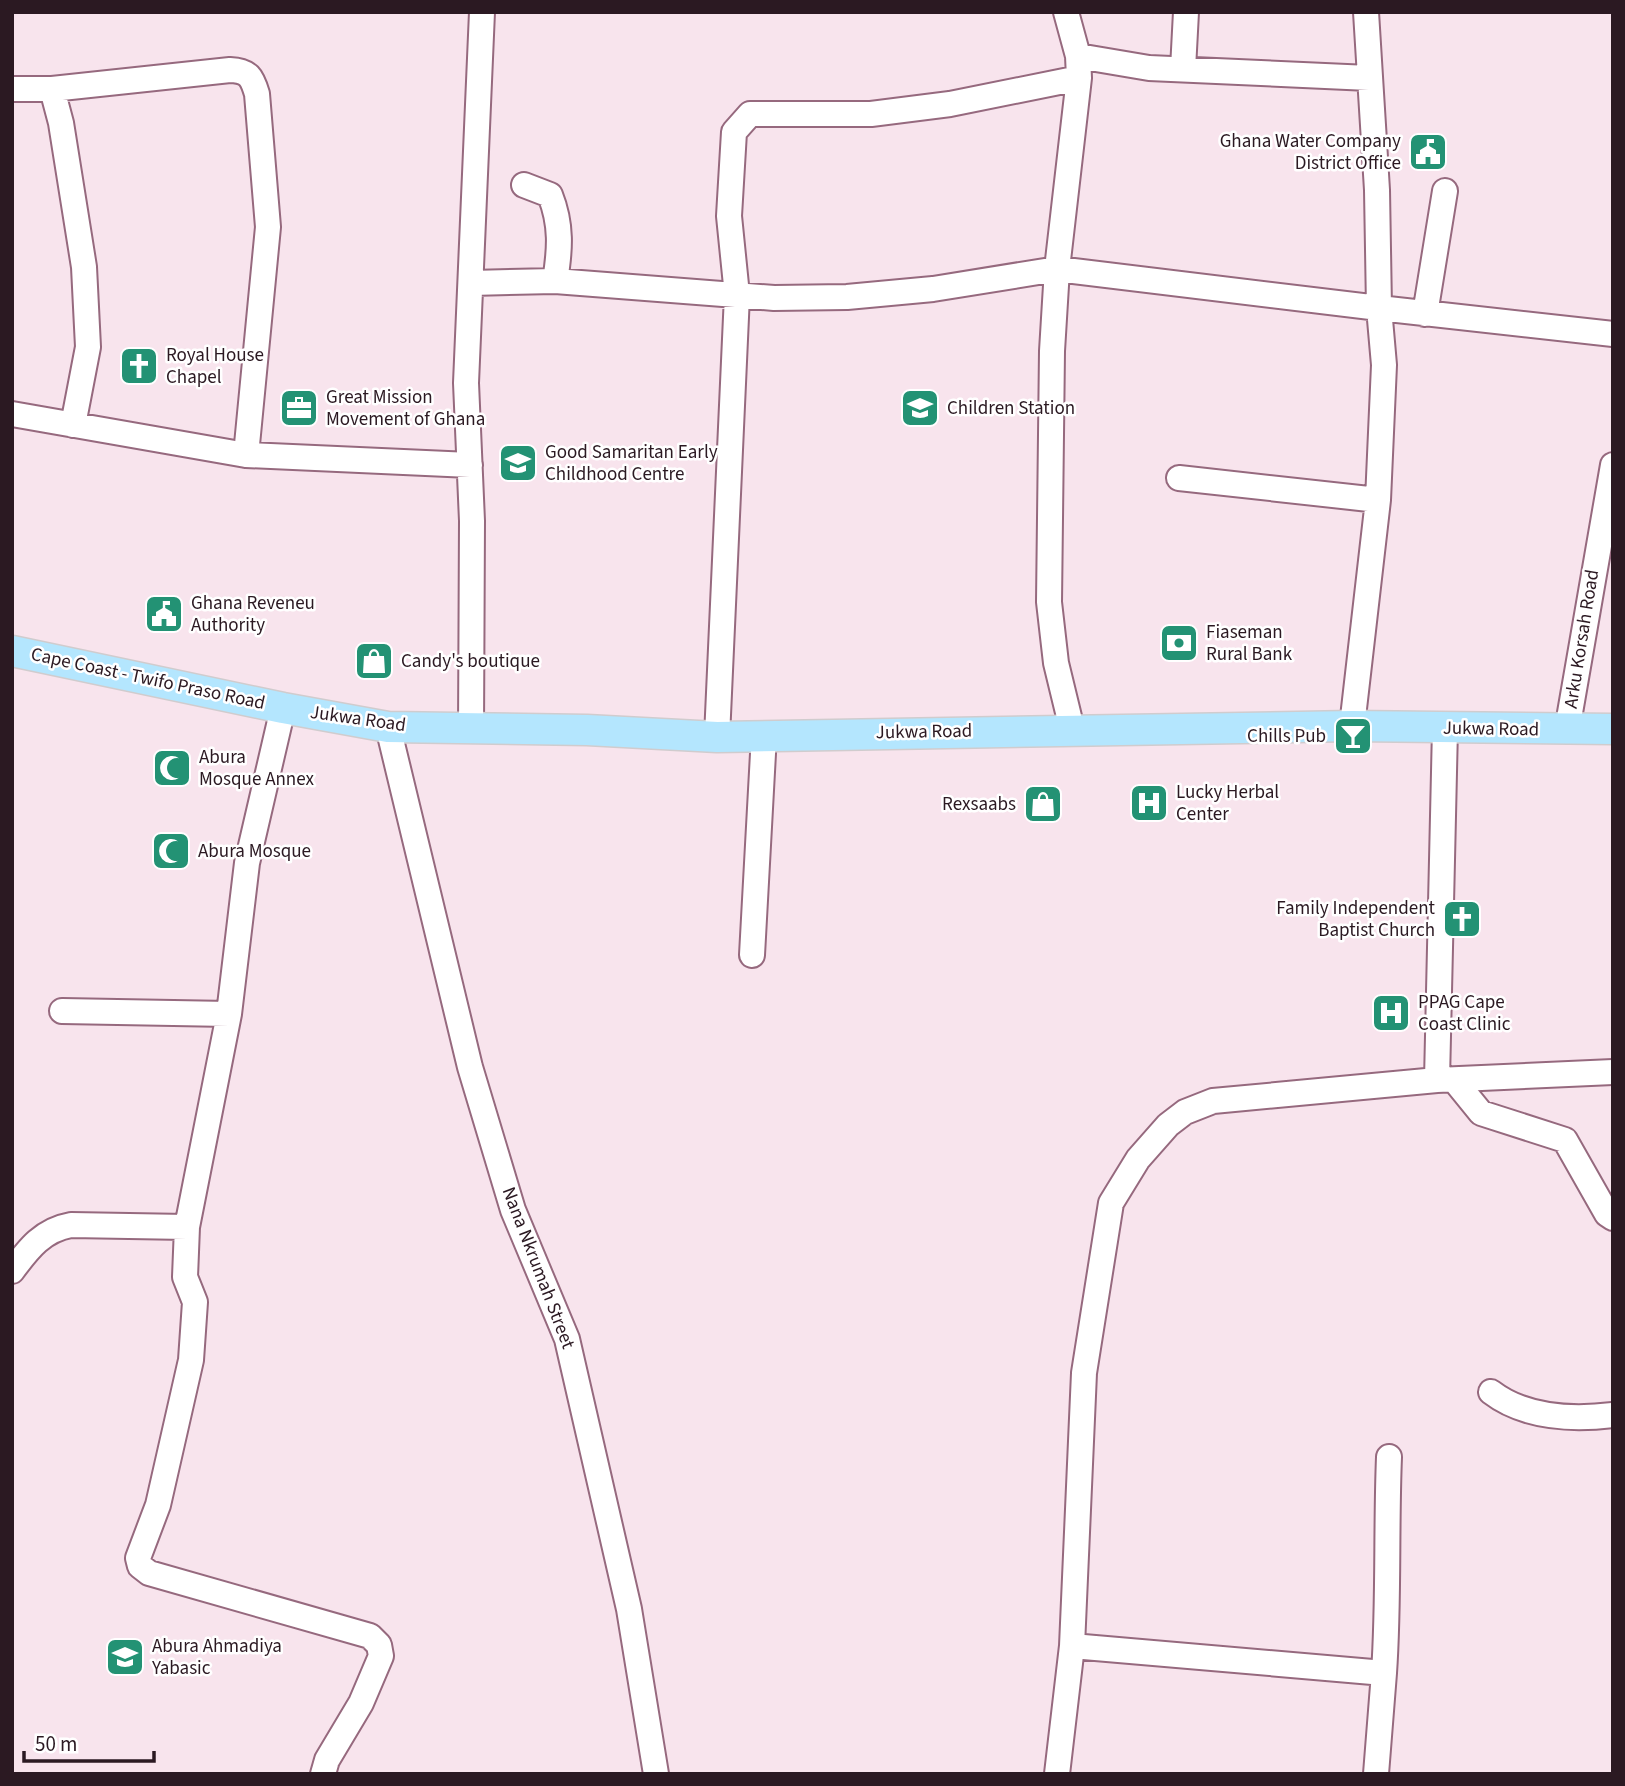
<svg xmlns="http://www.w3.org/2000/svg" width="1625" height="1786" viewBox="0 0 1625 1786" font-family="'Source Sans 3',sans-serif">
	<rect width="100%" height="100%" fill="#f8e4ed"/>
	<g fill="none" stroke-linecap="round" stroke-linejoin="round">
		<defs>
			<path id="minor" d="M1366,12L1377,190L1379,308L1613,334
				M1078,56L1149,68L1369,78
				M1183,69L1186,12
				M12,89H52L230,70C249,71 252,77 257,94L268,227L246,455
				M52,89L61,123L84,267L88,347L73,425
				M524,185L550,195C562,225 560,250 555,281
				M471,283L555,281L774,298L847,297L933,289L1057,269L1079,78L1078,56L1066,12
				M1425,314L1445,191
				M12,414L246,455L470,465
				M1179,478L1378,500
				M283,708L247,863L229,1014L187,1227L185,1277L195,1302L191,1360L158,1505L138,1558L140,1566L149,1573L370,1636L379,1645L381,1656L361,1703L327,1760L323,1774
				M388,727L470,1067L513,1210L567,1339L629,1609L656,1774
				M1072,729L1056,663L1049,602L1052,351L1057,269L1379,308L1384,365L1378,500L1352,726
				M471,730L472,521L466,383L482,12
				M1567,730L1613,465
				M717,737L737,295L729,216L734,132L750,114H871L950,104L1079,78
				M752,955L764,735
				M62,1011L229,1014
				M1437,1080L1445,728
				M1455,1081L1481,1113L1565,1140L1607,1214L1613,1218
				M12,1271C29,1248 43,1230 71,1225L187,1227
				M1491,1392C1525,1418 1571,1420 1613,1415
				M1072,1646L1384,1673L1376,1774
				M1384,1673C1389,1601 1386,1530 1389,1457
				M1057,1774L1072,1646L1084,1373L1111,1203L1138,1159L1168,1125L1185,1112L1213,1101L1437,1080L1613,1072"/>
			<path id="major" d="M12,651L283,708L388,727L587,730L717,737L1352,726L1613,729"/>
		</defs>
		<use href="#minor" stroke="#96697e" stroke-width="28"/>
		<use href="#major" stroke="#d0ccce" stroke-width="33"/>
		<use href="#minor" stroke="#fff" stroke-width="24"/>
		<use href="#major" stroke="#b4e6fe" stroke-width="30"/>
	</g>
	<defs>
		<symbol id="civic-square" viewBox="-11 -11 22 22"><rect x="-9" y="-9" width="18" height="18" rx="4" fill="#239274" stroke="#fff"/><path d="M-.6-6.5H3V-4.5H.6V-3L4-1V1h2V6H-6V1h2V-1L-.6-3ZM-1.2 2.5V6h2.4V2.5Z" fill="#fff"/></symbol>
		<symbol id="church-square" viewBox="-11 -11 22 22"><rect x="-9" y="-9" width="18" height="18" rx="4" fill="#239274" stroke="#fff"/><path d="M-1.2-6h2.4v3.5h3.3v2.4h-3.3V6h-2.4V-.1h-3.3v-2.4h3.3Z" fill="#fff"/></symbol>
		<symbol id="office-square" viewBox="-11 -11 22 22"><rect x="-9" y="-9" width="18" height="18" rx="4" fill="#239274" stroke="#fff"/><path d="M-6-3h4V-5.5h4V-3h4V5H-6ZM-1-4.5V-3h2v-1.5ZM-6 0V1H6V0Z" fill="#fff"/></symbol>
		<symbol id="school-square" viewBox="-11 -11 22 22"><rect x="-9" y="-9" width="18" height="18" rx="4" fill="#239274" stroke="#fff"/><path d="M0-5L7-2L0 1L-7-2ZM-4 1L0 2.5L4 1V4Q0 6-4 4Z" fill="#fff"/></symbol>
		<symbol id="bank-square" viewBox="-11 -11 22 22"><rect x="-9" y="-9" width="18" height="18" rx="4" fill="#239274" stroke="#fff"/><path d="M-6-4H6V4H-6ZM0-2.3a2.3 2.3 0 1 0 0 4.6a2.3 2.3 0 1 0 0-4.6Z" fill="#fff"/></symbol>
		<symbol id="shop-square" viewBox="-11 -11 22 22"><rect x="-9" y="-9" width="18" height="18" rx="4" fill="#239274" stroke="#fff"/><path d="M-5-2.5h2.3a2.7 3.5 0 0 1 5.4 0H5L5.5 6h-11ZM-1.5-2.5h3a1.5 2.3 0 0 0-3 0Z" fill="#fff"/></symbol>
		<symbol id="bar-square" viewBox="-11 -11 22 22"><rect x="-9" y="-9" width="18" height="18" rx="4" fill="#239274" stroke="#fff"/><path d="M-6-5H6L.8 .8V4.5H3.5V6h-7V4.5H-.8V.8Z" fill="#fff"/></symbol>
		<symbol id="mosque-square" viewBox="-11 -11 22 22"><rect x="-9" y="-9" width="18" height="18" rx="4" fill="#239274" stroke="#fff"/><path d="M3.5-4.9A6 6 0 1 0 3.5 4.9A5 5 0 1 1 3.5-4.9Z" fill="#fff"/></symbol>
		<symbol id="hospital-square" viewBox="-11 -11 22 22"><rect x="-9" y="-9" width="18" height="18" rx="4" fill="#239274" stroke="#fff"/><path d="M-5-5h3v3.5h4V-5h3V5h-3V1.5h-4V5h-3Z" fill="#fff"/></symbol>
	</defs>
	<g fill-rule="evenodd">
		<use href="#civic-square" x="1406" y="130" width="44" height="44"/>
		<use href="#church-square" x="117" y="344" width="44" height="44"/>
		<use href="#office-square" x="277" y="386" width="44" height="44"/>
		<use href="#school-square" x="898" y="386" width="44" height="44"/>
		<use href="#school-square" x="496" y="441" width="44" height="44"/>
		<use href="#civic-square" x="142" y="592" width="44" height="44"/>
		<use href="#bank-square" x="1157" y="621" width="44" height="44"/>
		<use href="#shop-square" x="352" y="639" width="44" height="44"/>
		<use href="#bar-square" x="1331" y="714" width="44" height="44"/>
		<use href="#mosque-square" x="150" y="746" width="44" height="44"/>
		<use href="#hospital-square" x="1127" y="781" width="44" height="44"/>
		<use href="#shop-square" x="1021" y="782" width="44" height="44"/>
		<use href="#mosque-square" x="149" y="829" width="44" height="44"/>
		<use href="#church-square" x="1440" y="897" width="44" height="44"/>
		<use href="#hospital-square" x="1369" y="991" width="44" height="44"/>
		<use href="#school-square" x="103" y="1635" width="44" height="44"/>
	</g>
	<g text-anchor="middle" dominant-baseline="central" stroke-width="5" stroke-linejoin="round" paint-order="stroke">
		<g font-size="19" fill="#2b1922" stroke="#fff" text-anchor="start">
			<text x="1401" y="141" text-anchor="end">Ghana Water Company<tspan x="1401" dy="22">District Office</tspan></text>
			<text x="166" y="355">Royal House<tspan x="166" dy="22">Chapel</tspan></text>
			<text x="326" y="397">Great Mission<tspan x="326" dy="22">Movement of Ghana</tspan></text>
			<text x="947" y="408">Children Station</text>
			<text x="545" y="452">Good Samaritan Early<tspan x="545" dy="22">Childhood Centre</tspan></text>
			<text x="191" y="603">Ghana Reveneu<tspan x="191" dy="22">Authority</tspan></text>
			<text x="1206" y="632">Fiaseman<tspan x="1206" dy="22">Rural Bank</tspan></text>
			<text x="401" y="661">Candy's boutique</text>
			<text x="1326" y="736" text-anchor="end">Chills Pub</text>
			<text x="199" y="757">Abura<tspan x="199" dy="22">Mosque Annex</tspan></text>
			<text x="1176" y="792">Lucky Herbal<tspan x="1176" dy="22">Center</tspan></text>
			<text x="1016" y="804" text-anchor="end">Rexsaabs</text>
			<text x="198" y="851">Abura Mosque</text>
			<text x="1435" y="908" text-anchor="end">Family Independent<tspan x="1435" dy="22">Baptist Church</tspan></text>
			<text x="1418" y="1002">PPAG Cape<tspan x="1418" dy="22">Coast Clinic</tspan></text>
			<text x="152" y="1646">Abura Ahmadiya<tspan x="152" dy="22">Yabasic</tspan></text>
		</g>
		<g font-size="19" fill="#2b1922" stroke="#fff">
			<text transform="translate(1582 639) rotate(-81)">Arku Korsah Road</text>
			<text transform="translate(148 679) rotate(12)">Cape Coast - Twifo Praso Road</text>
			<text transform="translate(358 719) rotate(8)">Jukwa Road</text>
			<text transform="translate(1491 729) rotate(1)">Jukwa Road</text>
			<text transform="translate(924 732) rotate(-1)">Jukwa Road</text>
			<text transform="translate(538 1268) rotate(69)">Nana Nkrumah Street</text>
		</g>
	</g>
	<rect width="1625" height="1786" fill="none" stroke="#2b1922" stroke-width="28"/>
	<path d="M24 1751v10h130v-10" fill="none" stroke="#2b1922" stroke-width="3.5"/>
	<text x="35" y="1751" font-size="21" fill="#2b1922" stroke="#ffffff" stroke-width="5" paint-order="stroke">50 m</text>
</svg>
